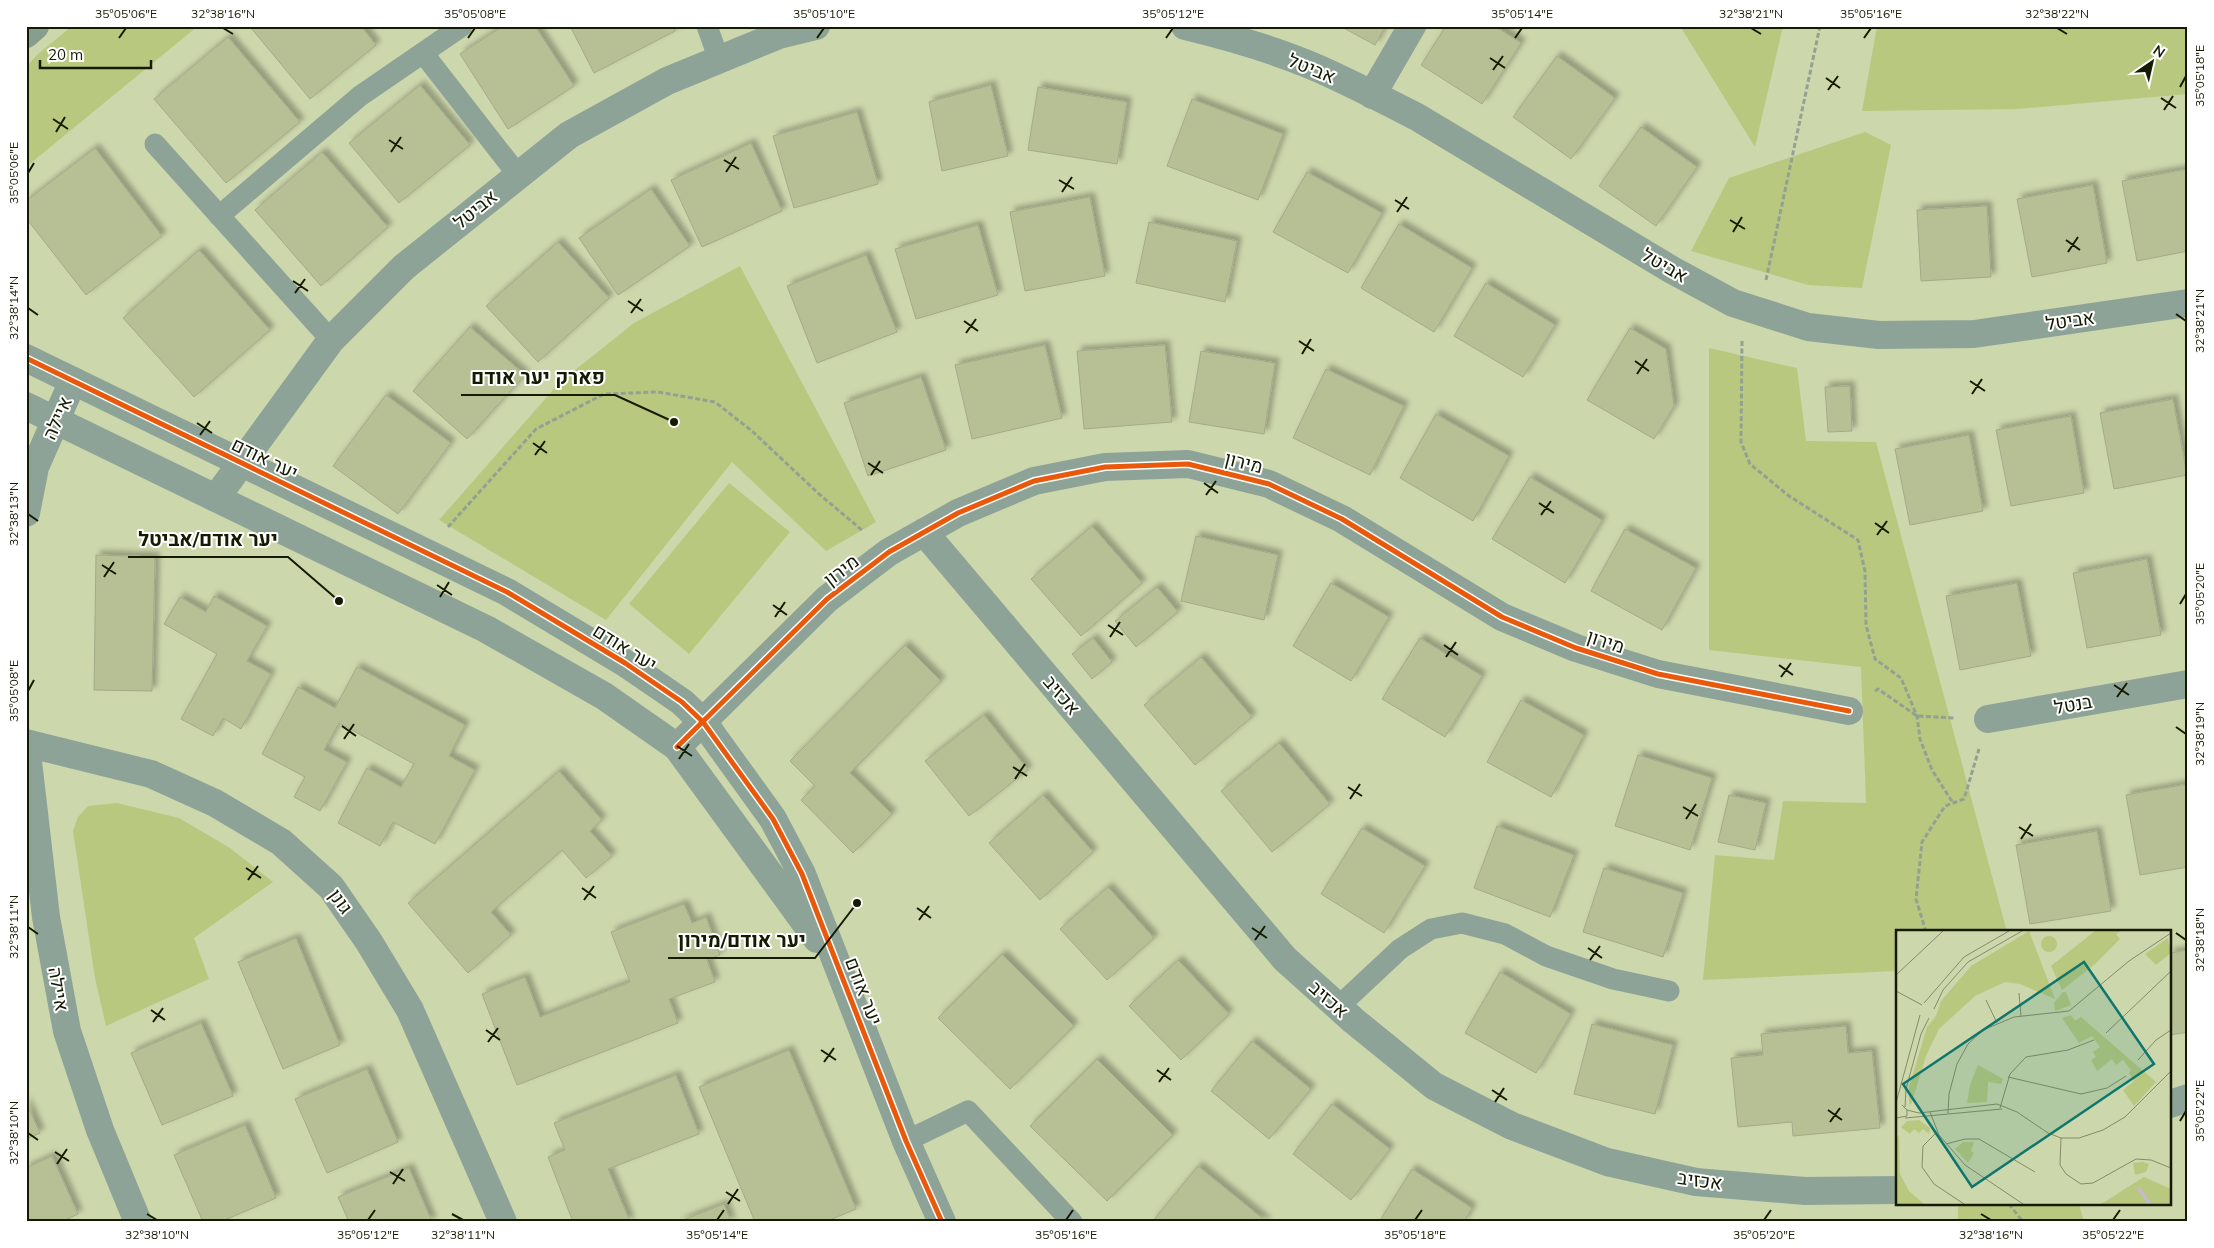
<svg xmlns="http://www.w3.org/2000/svg" width="2214" height="1248" viewBox="0 0 2214 1248" font-family="Mulish,Heebo,sans-serif">
	<defs>
		<filter id="shadow"><feDropShadow dx="4.5" dy="-4.5" stdDeviation="2.5" flood-color="#0004"/></filter>
	</defs>
	<rect width="100%" height="100%" fill="#cdd7ac"/>
	<path fill="#b8c87f" d="M72,26H198L26,167V67L37,55Z
		M1680,26H1783L1755,147Z
		M1877,26H2188V94L2017,109L1862,111Z
		M1865,132L1891,145L1862,288L1808,285L1691,251L1729,178Z
		M740,266L876,522L826,551L732,462L606,620L439,520L560,382L634,323Z
		M1709,348L1797,368L1806,441L1876,442L2007,932H1898V998L1895,971L1703,980L1715,855L1774,860L1783,801L1866,803L1861,667L1709,650Z
		M729,483L790,532L689,654L629,604Z
		M117,803L179,818L230,848L273,882L194,938L209,979L106,1026L95,978L73,831L78,817L88,806Z
		M1958,1204H2079L2084,1222H1958Z"/>
	<path fill="#b7c095" stroke="#a3aa89" filter="url(#shadow)" d="M253,26H361L376,45L310,99L251,28Z
		M503,26H535L574,86L508,129L460,54Z
		M570,26H673L675,31L594,73Z
		M1340,26H1385L1375,45Z
		M1446,26H1495L1521,43L1482,104L1421,65Z
		M228,37L300,122L226,183L154,99Z
		M1557,56L1615,98L1571,159L1513,117Z
		M420,85L470,145L399,203L349,143Z
		M991,85L1008,156L942,171L929,102Z
		M1038,87L1127,102L1117,164L1028,150Z
		M1192,99L1283,134L1258,200L1167,166Z
		M857,112L878,184L794,208L773,136Z
		M1641,127L1697,167L1656,226L1599,186Z
		M751,143L782,211L702,247L671,180Z
		M95,148L162,236L86,295L26,218V201Z
		M322,152L388,227L321,286L255,210Z
		M2188,169V251L2137,261L2122,181Z
		M1307,172L1382,213L1348,273L1273,232Z
		M2093,185L2107,263L2032,277L2017,199Z
		M651,189L690,246L618,295L579,238Z
		M1090,197L1105,276L1025,291L1010,212Z
		M1987,206L1991,277L1921,281L1917,210Z
		M1149,222L1237,241L1225,302L1136,283Z
		M1399,224L1472,268L1434,332L1361,288Z
		M978,225L998,295L916,319L895,249Z
		M558,242L609,298L538,362L486,306Z
		M199,250L270,330L194,397L123,318Z
		M866,255L897,332L817,363L787,286Z
		M1486,283L1555,325L1523,377L1454,336Z
		M470,327L525,375L467,439L413,391Z
		M1630,328L1666,349L1674,406L1654,439L1587,400Z
		M1045,345L1062,418L972,439L955,365Z
		M1165,345L1172,422L1084,429L1077,351Z
		M1201,351L1275,363L1264,434L1189,422Z
		M1326,369L1404,406L1370,475L1293,438Z
		M921,377L946,450L868,476L844,403Z
		M1850,386L1852,431L1828,432L1825,387Z
		M386,395L451,443L398,514L333,466Z
		M2173,399L2187,475L2114,489L2100,413Z
		M1436,414L1509,456L1473,521L1400,478Z
		M2071,416L2084,493L2011,506L1996,430Z
		M1969,435L1983,511L1910,525L1895,449Z
		M1530,477L1602,520L1565,583L1492,539Z
		M1092,526L1142,583L1081,636L1031,579Z
		M1625,529L1696,568L1662,630L1591,591Z
		M1196,536L1278,555L1264,620L1181,601Z
		M96,555L155,557L152,691L94,690Z
		M2147,559L2161,635L2087,648L2073,573Z
		M1331,583L1389,617L1351,681L1293,646Z
		M2017,583L2031,656L1960,670L1946,596Z
		M1157,587L1178,612L1136,647L1115,621Z
		M214,596L267,626L247,661L271,674L241,729L223,718L213,736L181,719L217,654L164,624L180,597L206,612Z
		M1093,638L1112,662L1092,679L1072,654Z
		M1420,638L1482,676L1445,737L1382,699Z
		M905,645L941,681L850,773L892,814L853,853L801,800L815,786L790,761Z
		M1201,657L1252,717L1195,765L1144,705Z
		M357,667L465,725L449,756L475,770L435,844L393,822L380,846L338,823L367,768L401,787L414,764L339,723L324,750L347,762L320,811L294,797L305,777L262,754L298,687L335,708Z
		M1521,700L1584,735L1551,797L1487,762Z
		M984,715L1028,770L969,816L925,761Z
		M1279,743L1330,804L1272,852L1221,791Z
		M1638,755L1712,778L1690,850L1615,826Z
		M559,771L602,820L590,831L612,856L586,878L562,850L491,912L511,935L468,973L408,903Z
		M2188,784V867L2140,875L2126,795Z
		M1043,795L1093,852L1040,900L989,843Z
		M1729,795L1766,803L1755,850L1718,842Z
		M1497,826L1574,855L1550,917L1474,888Z
		M1362,828L1425,866L1384,933L1321,894Z
		M2097,831L2111,911L2030,924L2016,845Z
		M1604,868L1683,893L1663,957L1583,932Z
		M1108,887L1154,938L1107,980L1060,929Z
		M684,904L692,923L706,917L720,955L707,960L715,982L669,999L678,1023L517,1085L482,994L525,977L540,1017L630,982L611,932Z
		M296,938L340,1045L283,1069L238,962Z
		M2188,950V1032L2170,1035V953Z
		M1002,954L1074,1026L1010,1089L938,1018Z
		M1178,960L1229,1014L1181,1060L1129,1006Z
		M1500,972L1571,1014L1536,1073L1465,1033Z
		M201,1023L233,1096L162,1125L131,1053Z
		M1592,1024L1673,1045L1655,1114L1574,1094Z
		M1846,1026L1848,1053L1872,1051L1880,1128L1793,1136L1792,1122L1738,1127L1731,1058L1763,1055L1761,1034Z
		M1252,1041L1311,1089L1269,1139L1211,1091Z
		M789,1050L856,1209L825,1222H755L699,1087Z
		M1097,1059L1173,1135L1107,1201L1030,1126Z
		M367,1069L398,1142L327,1173L295,1099Z
		M676,1075L699,1134L608,1169L630,1222H573L548,1157L565,1150L554,1123Z
		M26,1102L40,1133L26,1139Z
		M1332,1104L1390,1149L1351,1200L1293,1154Z
		M245,1125L276,1198L220,1222H203L174,1155Z
		M52,1156L78,1214L61,1222H26V1168Z
		M1198,1166L1267,1222H1152Z
		M409,1168L432,1222H349L338,1197Z
		M1412,1169L1472,1208L1464,1222H1379Z
		M724,1204L731,1222H678Z"/>
	<g fill="none" stroke-linecap="round" stroke-linejoin="round">
		<path stroke="#93a192" stroke-width="3" stroke-dasharray="5 2.5" stroke-linecap="butt" d="M1766,280L1820,26
			M1742,341L1741,442L1750,464L1789,496L1858,540L1865,571L1866,625L1875,659L1901,678L1917,716L1920,739L1932,770L1953,803
			M448,527L536,429L604,394L658,392L715,402L752,431L819,494L863,531
			M1875,691L1878,689L1917,716L1955,718
			M1926,932L1916,899L1922,842L1945,806L1964,799L1979,749
			M2009,1204L2023,1222"/>
		<path stroke="#8ea398" stroke-width="21" d="M707,26L719,60
			M423,53L518,175
			M155,144L331,340
			M219,216L360,96L462,26
			M1338,1007L1400,949L1431,929L1462,923L1505,934L1546,956L1613,979L1669,991
			M906,1141L968,1111L1072,1222"/>
		<path stroke="#8ea398" stroke-width="28" d="M1185,26C1226,36 1278,51 1317,68C1351,83 1384,100 1417,117L1672,270L1733,303L1808,327L1879,335L1974,334L2188,303
			M1372,95L1412,26
			M216,498L331,340L404,267L569,135L667,81L779,35L816,26
			M26,513L35,467L73,381
			M924,532L1285,959L1354,1021L1434,1086L1512,1126L1607,1162L1696,1182L1805,1191L1898,1190
			M1988,719L2188,684
			M26,743L151,774L215,803L281,842L331,887L369,942L410,1010L503,1222
			M26,744L46,917L67,1031L100,1130L138,1222
			M677,747L827,599L889,552L958,513L1034,481L1105,467L1188,464L1269,484L1342,519L1502,617L1576,648L1658,674L1849,711
			M2170,1104L2188,1098"/>
		<path stroke="#8ea398" stroke-width="28" d="M26,358L507,592L625,663L682,702L703,722L773,819L802,874L906,1141L942,1222
			M26,406L486,629L604,696L677,747L817,939"/>
		<path stroke="#859e8e" stroke-width="28" d="M26,34L35,26"/>
		<defs>
			<path id="cycleway" d="M26,358L507,592L625,663L682,702L703,722L773,819L802,874L906,1141L942,1222
				M677,747L827,599L889,552L958,513L1034,481L1105,467L1188,464L1269,484L1342,519L1502,617L1576,648L1658,674L1849,711"/>
		</defs>
		<use href="#cycleway" stroke="#fff" stroke-width="8"/>
		<use href="#cycleway" stroke="#e8590c" stroke-width="5"/>
	</g>
	<path fill="none" stroke="#151b00" stroke-width="2" d="M223,28L233,34M1751,28L1761,34M2057,28L2067,34M119,38L126,28M468,38L475,28M817,38L824,28M1166,38L1173,28M1515,38L1522,28M1864,38L1871,28M1490,58L1505,68M1493,70L1503,56M1826,78L1840,88M2180,87L2186,76M1828,90L1838,76M2161,98L2176,108M2164,110L2173,96M53,119L68,129M56,132L65,117M389,140L403,149M391,152L401,137M724,160L739,169M726,172L736,157M28,173L34,163M1059,180L1074,189M1062,192L1072,177M1395,200L1409,209M1397,212L1407,197M1730,220L1745,229M1733,232L1742,217M2066,240L2080,250M2068,252L2078,237M293,281L308,291M295,293L305,279M628,301L643,311M28,308L38,315M631,313L641,299M2176,314L2186,321M964,321L978,331M966,333L976,319M1299,341L1314,351M1302,354L1311,339M1635,361L1649,371M1637,374L1647,359M1970,381L1985,391M1972,394L1982,379M197,423L212,433M200,435L210,421M533,443L547,453M535,455L545,441M868,463L883,473M871,475L880,461M1204,483L1218,493M1206,495L1216,481M1539,503L1554,513M28,514L38,521M1541,515L1551,501M1875,523L1889,533M1877,535L1887,521M102,565L116,574M104,577L114,562M437,585L452,595M440,597L449,582M2180,604L2186,594M773,605L787,615M775,617L785,602M1108,625L1123,635M1110,637L1120,622M1444,645L1458,655M1446,657L1456,642M1779,665L1793,675M1781,677L1791,663M2114,685L2129,695M28,691L34,680M2117,697L2127,683M342,726L356,736M2176,727L2186,734M344,739L354,724M677,746L692,756M679,759L689,744M1013,767L1027,776M1015,779L1025,764M1348,787L1362,796M1350,799L1360,784M1683,807L1698,816M1686,819L1696,804M2019,827L2033,836M2021,839L2031,824M246,868L261,878M248,880L258,866M582,888L596,898M584,900L594,886M917,908L931,918M919,920L929,906M28,927L38,934M1252,928L1267,938M2176,933L2186,940M1255,940L1265,926M1588,948L1602,958M1590,960L1600,946M151,1010L165,1020M153,1022L163,1008M486,1030L500,1040M488,1042L498,1028M821,1050L836,1060M824,1062L834,1048M1157,1070L1171,1080M1159,1082L1169,1068M1492,1090L1507,1100M1495,1102L1504,1088M1828,1110L1842,1120M2180,1121L2186,1111M1830,1122L1840,1108M28,1133L38,1140M55,1152L69,1161M57,1164L67,1149M390,1172L405,1181M393,1184L403,1169M726,1192L740,1201M728,1204L738,1189M147,1214L157,1220M452,1214L463,1220M1981,1214L1991,1220M368,1220L375,1210M717,1220L724,1210M1066,1220L1073,1210M1415,1220L1422,1210M1764,1220L1771,1210M2113,1220L2120,1210"/>
	<g text-anchor="middle" dominant-baseline="central" stroke-width="4" stroke-linejoin="round" paint-order="stroke">
		<g font-size="19" fill="#151b00" stroke="#fff">
			<text transform="translate(1312 68) rotate(22)">אביטל</text>
			<text transform="translate(475 209) rotate(-39)">אביטל</text>
			<text transform="translate(1665 265) rotate(30)">אביטל</text>
			<text transform="translate(2070 320) rotate(-8)">אביטל</text>
			<text transform="translate(57 418) rotate(-66)">איילה</text>
			<text transform="translate(265 458) rotate(26)">יער אודם</text>
			<text transform="translate(1244 462) rotate(14)">מירון</text>
			<text transform="translate(841 570) rotate(-37)">מירון</text>
			<text transform="translate(1606 641) rotate(18)">מירון</text>
			<text transform="translate(625 647) rotate(32)">יער אודם</text>
			<text transform="translate(1062 695) rotate(50)">אכזיב</text>
			<text transform="translate(2073 704) rotate(-10)">בנטל</text>
			<text transform="translate(341 901) rotate(54)">גונן</text>
			<text transform="translate(59 989) rotate(80)">איילה</text>
			<text transform="translate(864 991) rotate(69)">יער אודם</text>
			<text transform="translate(1329 999) rotate(42)">אכזיב</text>
			<text transform="translate(1700 1180) rotate(8)">אכזיב</text>
		</g>
	</g>
	<g transform="translate(1896 930)">
		<rect width="275" height="275" fill="#cdd7ac"/>
		<path d="M133,1L159,69L124,54L109,52L79,66L43,99L30,126L15,175L13,173V157L31,97L40,86L45,71L75,36ZM199,1H225L220,4L224,9L198,35L166,60L155,36ZM145 14a8 8 0 1 1 16 0a8 8 0 1 1-16 0ZM272,8L275,23L260,35L249,24ZM167,62H170L175,75L159,81L158,73ZM175,85L179,91L185,87L260,152L238,176L227,160L238,151L233,143L235,140L227,130L220,135L216,129L201,141L195,130L200,127L197,122L204,117L196,106L183,113L166,88ZM82,135L107,149L105,154L92,152L91,172L71,173L74,155ZM23,190L34,198L33,204L27,199L23,203L18,199L14,204L5,197L11,191ZM3,205L4,244L13,261L28,274H0V209ZM67,212H78L75,221L78,223L72,233L59,219ZM247,232L253,234L250,242L239,245L237,233ZM248,247L275,259V274H205Z" fill="#b8c87f"/>
		<path fill="none" stroke="#c8b5e5" stroke-width="2.5" d="M242,258L254,274"/>
		<path fill="none" stroke="#838c67" stroke-width="1" d="M0,45L47,1M0,61L26,75M123,63L125,86M90,70L101,93M28,73L68,27L113,1M38,79L47,60L72,32L126,1M210,103L275,41M242,130L260,110L275,100M112,147L185,164L211,158L230,146M0,173L24,85M9,177L10,159L25,104L33,88M104,178L114,144L130,127L172,120L198,110M11,180L23,183L101,174L121,182L152,203L165,208H183L207,200L229,187L275,141M34,182L43,205L69,235L127,274M52,183L53,164L61,134L72,114L87,100L118,87L173,81L233,31L275,3M0,188L11,186V180L6,175M9,188L106,179M41,202L27,216L26,237L38,254L68,274M165,208L164,235L170,244L185,254L197,253L240,229L255,230L275,238M50,214L69,209H83L139,242"/>
		<path fill="#0f766e" fill-opacity="0.15" stroke="#0f766e" stroke-width="2.5" d="M188,32L258,134L76,257L7,154Z"/>
		<rect width="275" height="275" fill="none" stroke="#151b00" stroke-width="2.5"/>
	</g>
	<path fill="none" stroke="#151b00" stroke-width="2" d="M674 422L615 395H461M339 601L288 557H128M857 903L815 958H668"/>
	<g fill="#151b00" stroke="#fff" stroke-width="2">
		<circle cx="674" cy="422" r="5"/>
		<circle cx="339" cy="601" r="5"/>
		<circle cx="857" cy="903" r="5"/>
	</g>
	<g font-size="20" text-anchor="middle" font-weight="bold" fill="#151b00" stroke="#fff" stroke-width="4" stroke-linejoin="round" paint-order="stroke">
		<text x="538" y="384">פארק יער אודם</text>
		<text x="208" y="546">יער אודם/אביטל</text>
		<text x="742" y="947">יער אודם/מירון</text>
	</g>
	<rect width="2214" height="1248" fill="none" stroke="#ffffff" stroke-width="55"/>
	<g transform="translate(2152 62) rotate(34)" stroke="#ffffff" stroke-width="4" paint-order="stroke">
	<path d="M0-4L9 19L0 12L-9 19Z" fill="#151b00"/>
	<text y="-8" font-size="14" font-weight="bold" text-anchor="middle" fill="#151b00">N</text>
	</g>
	<path d="M40 60v8h111v-8" fill="none" stroke="#151b00" stroke-width="2.5"/>
	<text x="48" y="60" font-size="15" fill="#151b00" stroke="#ffffff" stroke-width="4" paint-order="stroke">20 m</text>
	<rect x="28" y="28" width="2158" height="1192" fill="none" stroke="#151b00" stroke-width="2"/>
	<g font-size="12" text-anchor="middle" fill="#151b00">
		<text x="126" y="18">35°05'06"E</text>
		<text x="223" y="18">32°38'16"N</text>
		<text x="475" y="18">35°05'08"E</text>
		<text x="824" y="18">35°05'10"E</text>
		<text x="1173" y="18">35°05'12"E</text>
		<text x="1522" y="18">35°05'14"E</text>
		<text x="1751" y="18">32°38'21"N</text>
		<text x="1871" y="18">35°05'16"E</text>
		<text x="2057" y="18">32°38'22"N</text>
		<text transform="translate(2200 76) rotate(-90)" y="4">35°05'18"E</text>
		<text transform="translate(14 173) rotate(-90)" y="4">35°05'06"E</text>
		<text transform="translate(14 308) rotate(-90)" y="4">32°38'14"N</text>
		<text transform="translate(2200 321) rotate(-90)" y="4">32°38'21"N</text>
		<text transform="translate(14 514) rotate(-90)" y="4">32°38'13"N</text>
		<text transform="translate(2200 594) rotate(-90)" y="4">35°05'20"E</text>
		<text transform="translate(14 691) rotate(-90)" y="4">35°05'08"E</text>
		<text transform="translate(2200 734) rotate(-90)" y="4">32°38'19"N</text>
		<text transform="translate(14 927) rotate(-90)" y="4">32°38'11"N</text>
		<text transform="translate(2200 940) rotate(-90)" y="4">32°38'18"N</text>
		<text transform="translate(2200 1111) rotate(-90)" y="4">35°05'22"E</text>
		<text transform="translate(14 1133) rotate(-90)" y="4">32°38'10"N</text>
		<text x="157" y="1239">32°38'10"N</text>
		<text x="368" y="1239">35°05'12"E</text>
		<text x="463" y="1239">32°38'11"N</text>
		<text x="717" y="1239">35°05'14"E</text>
		<text x="1066" y="1239">35°05'16"E</text>
		<text x="1415" y="1239">35°05'18"E</text>
		<text x="1764" y="1239">35°05'20"E</text>
		<text x="1991" y="1239">32°38'16"N</text>
		<text x="2113" y="1239">35°05'22"E</text>
	</g>
</svg>
